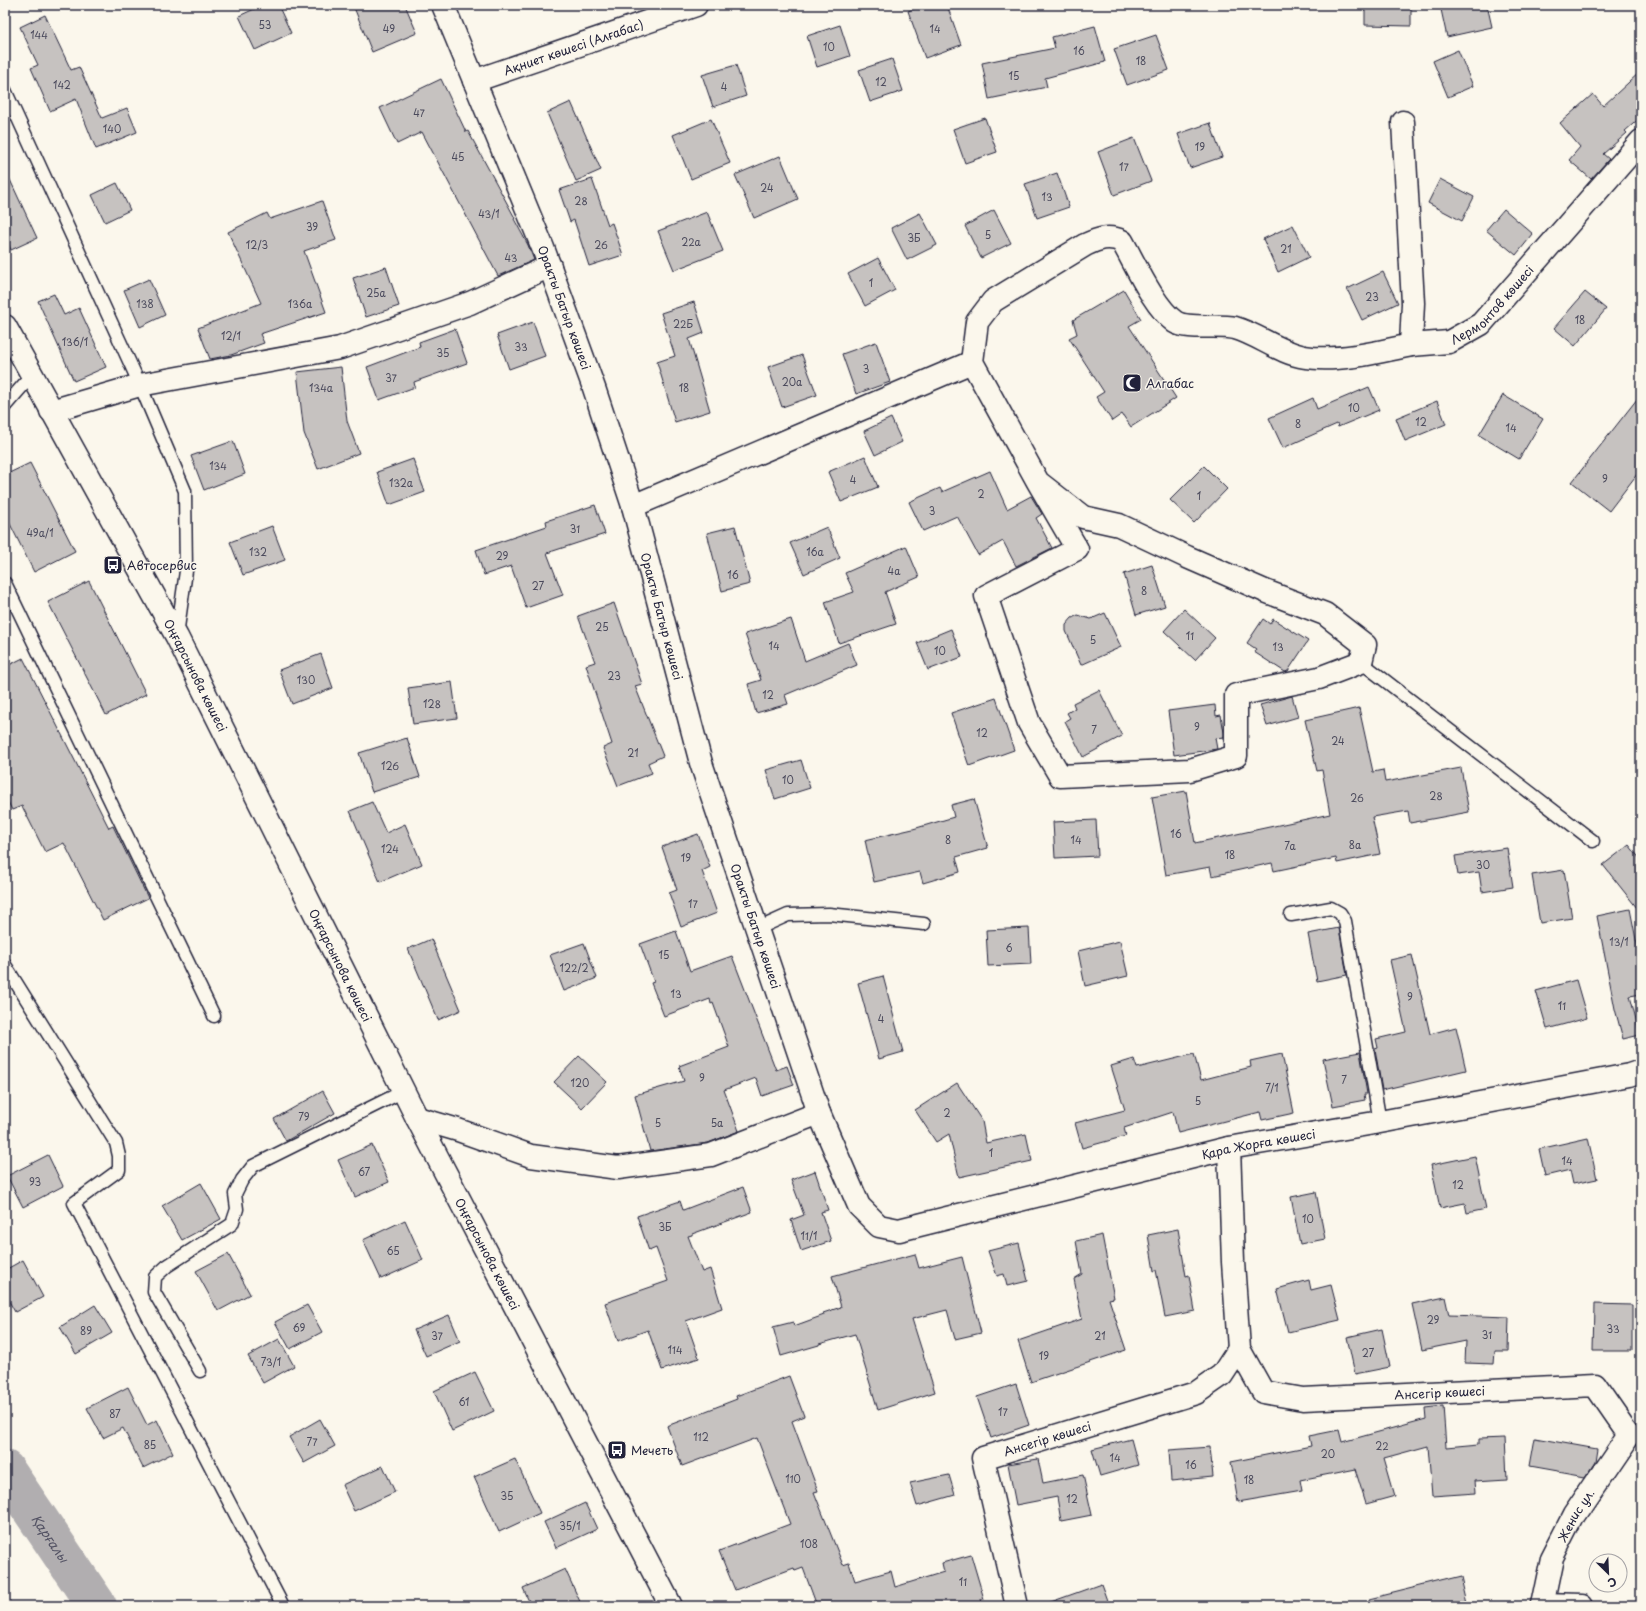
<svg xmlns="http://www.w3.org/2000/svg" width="1646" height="1611" viewBox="0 0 1646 1611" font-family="'Playpen Sans',sans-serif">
	<rect width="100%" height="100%" fill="#fbf7ec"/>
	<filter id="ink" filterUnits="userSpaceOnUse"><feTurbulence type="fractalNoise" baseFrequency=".025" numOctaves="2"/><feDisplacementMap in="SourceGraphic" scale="8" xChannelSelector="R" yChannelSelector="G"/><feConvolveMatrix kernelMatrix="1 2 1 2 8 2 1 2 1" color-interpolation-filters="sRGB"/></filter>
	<g filter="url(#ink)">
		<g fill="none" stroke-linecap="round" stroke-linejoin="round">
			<path stroke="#b1aeb0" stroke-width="40" id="s1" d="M5,1470L97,1606"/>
		</g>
		<path fill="#c6c2c0" stroke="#22223b" d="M263,5H278L291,33L255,50L239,16Z
			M353,5H405L417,33L372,52Z
			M925,5H947L961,45L925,58L908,11Z
			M1365,5H1411V26L1365,25Z
			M1440,5H1487L1492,27L1447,37Z
			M45,15L71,70L79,67L102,118L127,108L137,132L96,149L76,99L50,111L31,68L38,65L20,27Z
			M840,25L850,56L817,67L807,36Z
			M1095,26L1105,62L1045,78L1047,87L989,99L982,63L1055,48L1052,37Z
			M1156,35L1169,70L1127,85L1114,49Z
			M1458,50L1473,86L1448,97L1433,61Z
			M892,59L903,91L870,102L859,70Z
			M736,65L746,96L713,107L702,75Z
			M1641,71V117L1625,131L1627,133L1603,154L1609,159L1591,179L1569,160L1580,147L1560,123L1593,94L1603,106Z
			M441,79L466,132L468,131L515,218L514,219L528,245L534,260L498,276L422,132L397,144L380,108Z
			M571,102L601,170L576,181L547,113Z
			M985,118L997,152L965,163L953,129Z
			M711,119L730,163L691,179L673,135Z
			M1210,123L1222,157L1190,168L1178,134Z
			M1134,138L1151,181L1114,195L1098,152Z
			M780,156L798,199L754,218L735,175Z
			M5,169L37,238L11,250L5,237Z
			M1057,173L1069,207L1037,218L1025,184Z
			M592,179L608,225L612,223L623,255L589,266L574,220L570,222L559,190Z
			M1440,179L1474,197L1462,221L1428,203Z
			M117,183L130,210L105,222L92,195Z
			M322,201L336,240L304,251L326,312L260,334L264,343L231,355L210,359L198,328L261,303L228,232L267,213L270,219Z
			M1504,209L1533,234L1516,255L1486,230Z
			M994,210L1011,243L981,258L965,226Z
			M707,212L723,251L674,270L658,231Z
			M920,213L937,245L907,260L891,228Z
			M1293,225L1309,257L1278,272L1263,239Z
			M878,258L895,290L865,306L848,274Z
			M386,267L399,306L366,317L353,278Z
			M1383,272L1398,303L1362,320L1347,289Z
			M149,279L165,315L140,327L124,290Z
			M1124,290L1141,319L1129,326L1176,398L1131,427L1122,414L1112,421L1096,397L1104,392L1069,338L1077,334L1073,320Z
			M1585,292L1606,309L1575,346L1554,328Z
			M54,294L64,315L79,308L106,367L74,381L38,301Z
			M694,302L704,333L689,339L710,411L675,422L657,362L675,356L661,313Z
			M533,322L545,356L509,369L497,335Z
			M455,329L467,363L414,382L415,387L379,400L367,367L420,347L419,342Z
			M876,342L890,382L856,394L842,354Z
			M802,355L817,395L782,407L768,367Z
			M341,367L347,421L359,453L318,469L304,433L297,372Z
			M1369,387L1379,410L1338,427L1337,424L1283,448L1269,418L1313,398L1317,409Z
			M1641,394V469L1609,511L1572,482Z
			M1503,395L1543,419L1519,459L1479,435Z
			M1437,401L1446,424L1405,441L1396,418Z
			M891,418L902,442L875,455L864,431Z
			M233,441L245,474L204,490L191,456Z
			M865,456L878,487L841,502L828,472Z
			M413,459L425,492L389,505L377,472Z
			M30,463L75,551L34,572L5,514V475Z
			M1204,466L1227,489L1194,523L1170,500Z
			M990,471L1007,509L1031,496L1042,514L1036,518L1052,548L1016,566L1003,541L978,555L957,516L923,531L909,502L940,488L942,492Z
			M595,505L605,534L547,553L563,595L526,608L511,566L484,575L476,550L547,526L546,521Z
			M272,526L285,560L243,575L230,542Z
			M735,526L750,584L722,591L707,533Z
			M827,527L840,558L804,574L790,543Z
			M906,546L919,577L885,592L896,624L839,643L825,602L854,592L845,573Z
			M1152,565L1165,606L1136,615L1124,574Z
			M89,581L146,694L106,715L48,602Z
			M614,603L642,684L635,686L663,756L648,763L652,773L618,786L603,748L612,744L586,665L595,662L578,616Z
			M1184,609L1215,638L1195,660L1164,631Z
			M1105,613L1121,647L1081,665L1066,631V625L1072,618L1078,615L1091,619Z
			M791,619L805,661L848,643L857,665L785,695L788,704L756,713L748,684L761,680L745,634Z
			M1263,619L1270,624L1273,619L1308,641L1288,671L1285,672L1254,652L1256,649L1247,643Z
			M951,629L962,657L928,670L917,643Z
			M321,654L333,688L292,704L279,670Z
			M23,658L109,828L113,826L148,898L103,920L64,843L45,852L22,806L12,810L5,796V667Z
			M452,682L457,718L413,724L408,688Z
			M1099,690L1122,736L1083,757L1065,721L1070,718L1067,713L1075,708L1073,703Z
			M1292,696L1298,717L1267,726L1260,705Z
			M996,698L1014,750L969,766L951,713Z
			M1215,705L1216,716L1221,715L1224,733V737L1215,738L1217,749L1174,755L1168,711Z
			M1359,708L1373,772L1383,770L1385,782L1461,768L1469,812L1410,823L1408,811L1372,817L1380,854L1337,863L1336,858L1274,871L1272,863L1212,876L1210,867L1166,875L1152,797L1186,791L1195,843L1330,814L1322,770L1317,771L1305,720Z
			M407,738L420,777L372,792L359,753Z
			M801,760L810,788L775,799L766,770Z
			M974,799L988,848L956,857L960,872L923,883L920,872L874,882L865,840L913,829L954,817L951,805Z
			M372,802L386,833L405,824L422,864L380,882L350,811Z
			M1096,820L1098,856L1055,858L1053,822Z
			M698,834L710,867L702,871L717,913L681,927L669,893L677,890L662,847Z
			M1629,845L1641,860V913L1603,865Z
			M1507,848L1513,887L1482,892L1479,872L1458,875L1455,856Z
			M1564,870L1572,918L1540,923L1532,875Z
			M1630,909L1641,965V994L1630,996L1640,1035L1623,1039L1615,1009L1597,916Z
			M1029,928L1031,964L988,966L986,930Z
			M1339,928L1347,975L1317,981L1308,934Z
			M676,931L690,971L732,956L776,1070L787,1066L794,1085L762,1096L756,1078L724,1090L739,1131L708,1143L650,1151L635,1095L684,1081L679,1066L729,1047L713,1003L711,1004L710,999L664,1016L651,983L654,982L640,944Z
			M431,939L461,1010L438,1020L408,949Z
			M1120,941L1128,976L1085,986L1078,951Z
			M584,943L597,978L564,991L550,955Z
			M1412,955L1430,1034L1456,1027L1466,1070L1382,1090L1375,1049L1378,1048L1376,1039L1406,1032L1390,960Z
			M883,976L903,1052L879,1059L858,983Z
			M1576,980L1587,1018L1547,1029L1536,991Z
			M1360,1052L1367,1094H1364L1365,1100L1333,1106L1323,1059Z
			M1194,1054L1201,1080L1251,1067L1250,1061L1282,1054L1294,1113L1262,1120L1260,1112L1178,1133L1173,1112L1124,1128L1126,1136L1082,1148L1075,1123L1125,1110L1111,1066L1134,1059L1137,1068Z
			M579,1056L607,1082L582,1108L554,1082Z
			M957,1083L982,1121L986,1143L1026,1134L1032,1161L959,1177L949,1134L936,1142L915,1110Z
			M323,1091L335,1113L286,1141L274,1119Z
			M1588,1138L1597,1179L1573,1184L1570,1170L1545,1176L1539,1149Z
			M372,1145L389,1182L355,1197L338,1160Z
			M48,1155L63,1186L23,1207L7,1176Z
			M1475,1156L1486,1209L1467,1213L1465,1203L1440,1208L1431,1165Z
			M815,1171L828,1210L821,1212L831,1241L801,1251L791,1220L804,1215L791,1180Z
			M201,1183L221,1219L182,1240L162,1206Z
			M743,1187L752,1212L692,1234V1235L688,1236L702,1272L710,1269L722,1308L686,1321L699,1358L662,1370L648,1330L618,1341L605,1303L668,1281L656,1248L649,1251L637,1216L680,1201L683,1210Z
			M1316,1192L1325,1239L1300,1244L1291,1197Z
			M405,1220L423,1260L381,1279L363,1240Z
			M1178,1229L1186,1276L1189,1275L1195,1311L1165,1317L1156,1270L1154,1271L1148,1235Z
			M1102,1235L1114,1298L1109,1299L1126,1350L1031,1382L1018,1341L1082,1319L1074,1279L1082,1274L1076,1241Z
			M1019,1243L1028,1281L1007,1286L1004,1274L997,1276L988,1251Z
			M228,1254L250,1294L218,1311L196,1271Z
			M915,1254L919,1268L962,1257L981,1333L955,1339L947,1310L912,1319L935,1392L878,1410L855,1334L819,1344V1345L781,1356L773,1327L793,1322L794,1326L824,1315L823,1313L841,1307L832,1276Z
			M23,1260L43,1297L15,1312L5,1294V1270Z
			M1309,1280L1311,1290L1331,1285L1340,1320L1288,1332L1277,1289Z
			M1445,1297L1449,1315L1509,1317L1508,1351H1495L1494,1364L1465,1363L1466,1341L1422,1350L1412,1304Z
			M1594,1304L1632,1305V1351H1593Z
			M95,1305L112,1333L76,1354L60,1327Z
			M307,1305L322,1332L290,1349L275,1322Z
			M449,1315L460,1341L426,1356L414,1330Z
			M1382,1329L1390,1367L1355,1374L1347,1337Z
			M279,1339L294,1366L263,1383L248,1356Z
			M475,1372L494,1411L452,1431L434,1391Z
			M789,1376L804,1416L792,1421L818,1491L814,1492L843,1565L849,1563L855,1581L891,1571L895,1587L944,1572L942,1563L971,1555L984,1599H981L983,1606H817L803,1568L795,1571L794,1568L735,1590L719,1551L790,1524L757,1438L682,1466L667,1426L737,1399L736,1396Z
			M1016,1384L1029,1425L991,1438L977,1397Z
			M128,1387L147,1425L157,1420L173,1453L143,1468L123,1428L103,1438L87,1408Z
			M1443,1406L1446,1447L1479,1444V1439L1505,1438L1507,1479L1475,1481L1476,1493L1432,1496L1428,1446L1384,1458L1395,1496L1366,1504L1355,1469L1300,1480L1302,1491L1238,1502L1231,1462L1311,1446L1309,1436L1339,1430L1342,1442L1426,1419L1425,1408Z
			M320,1419L335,1446L304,1463L289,1437Z
			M1535,1438L1597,1449L1595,1462L1586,1476L1530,1466Z
			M1131,1439L1138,1465L1100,1476L1092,1449Z
			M1210,1447L1213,1477L1171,1481L1169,1450Z
			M515,1459L540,1513L499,1532L474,1477Z
			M1038,1459L1043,1483L1083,1475L1092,1515L1061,1521L1057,1497L1016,1505L1008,1464Z
			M383,1466L395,1492L354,1511L342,1485Z
			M949,1475L955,1495L917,1506L910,1483Z
			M585,1503L597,1529L556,1548L544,1522Z
			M565,1569L582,1606H531L523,1588Z
			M1461,1576L1468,1606H1369L1368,1599Z
			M1101,1584L1109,1606H1048V1603Z"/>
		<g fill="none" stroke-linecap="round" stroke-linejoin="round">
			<defs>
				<path id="lane" d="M5,90L140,385L185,491L186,571L177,635
					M5,406L32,375
					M5,583L214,1016
					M1361,662L1593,841
					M1291,915L1331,908L1340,913L1345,921L1380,1122
					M757,929L788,915L829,914L924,924
					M5,965L116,1143L119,1156V1170L74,1203L283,1606
					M200,1371L154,1292L155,1277L167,1266L232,1224L237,1209L235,1194L242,1180L253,1166L404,1091"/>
				<g id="street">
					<path id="s2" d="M443,5L543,248L594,388L633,506L701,763L819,1113L859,1206L879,1226L899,1230L1229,1148L1380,1122L1629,1075L1641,1071"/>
					<path id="s3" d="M474,81L696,5"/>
					<path id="s4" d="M1403,122L1413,303L1411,345L1449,342L1481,324L1641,141"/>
					<path d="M51,411L140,385L340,348L470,303L550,266"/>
					<path d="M1038,482L1077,549L986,596L1029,723L1060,776L1190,770L1236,756V695L1319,678L1361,662L1365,645L1325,614L1265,591L1187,557L1119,525L1083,517L1038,482L972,362L977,322L993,301L1085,245C1098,239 1108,235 1122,241C1135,264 1154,307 1175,322C1187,330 1219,324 1235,328C1259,335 1280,353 1305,357C1338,362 1379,352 1411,345"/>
					<path d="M633,506L972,362"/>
					<path d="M417,1118L458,1130L531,1156L618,1168L711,1155L819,1113"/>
					<path id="s5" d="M1229,1148L1233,1262L1239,1349L1263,1392L1303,1399L1595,1385L1629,1434"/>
					<path d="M1542,1605L1580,1606"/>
					<path id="s6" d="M1017,1606L983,1458L1196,1393L1222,1375L1239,1349"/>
					<path id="s7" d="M1542,1606L1552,1558L1574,1515L1629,1434"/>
				</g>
				<g id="secondary">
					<path id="s8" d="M5,326L177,637L417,1118L671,1606"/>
				</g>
			</defs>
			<use href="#lane" stroke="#22223b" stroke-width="15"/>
			<use href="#street" stroke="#22223b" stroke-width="25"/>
			<use href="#secondary" stroke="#22223b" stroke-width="25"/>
			<use href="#lane" stroke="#fbf7ec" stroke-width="12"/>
			<use href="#street" stroke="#fbf7ec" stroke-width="22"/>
			<use href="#secondary" stroke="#fbf7ec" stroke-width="22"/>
		</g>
	</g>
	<defs>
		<symbol id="mosque-square" viewBox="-11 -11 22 22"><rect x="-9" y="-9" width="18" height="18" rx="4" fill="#22223b" stroke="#fbf7ec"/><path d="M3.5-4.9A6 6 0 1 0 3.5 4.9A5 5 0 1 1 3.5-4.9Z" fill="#fff"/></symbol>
		<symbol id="bus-square" viewBox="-11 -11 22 22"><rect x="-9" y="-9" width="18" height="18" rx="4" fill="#22223b" stroke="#fbf7ec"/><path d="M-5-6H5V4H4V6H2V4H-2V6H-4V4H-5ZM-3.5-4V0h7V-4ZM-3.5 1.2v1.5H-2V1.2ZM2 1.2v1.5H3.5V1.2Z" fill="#fff"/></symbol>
	</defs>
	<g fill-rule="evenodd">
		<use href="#mosque-square" x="1121" y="372" width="22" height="22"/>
		<use href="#bus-square" x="102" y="554" width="22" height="22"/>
		<use href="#bus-square" x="606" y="1439" width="22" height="22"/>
	</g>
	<g text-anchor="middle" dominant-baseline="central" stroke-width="3" stroke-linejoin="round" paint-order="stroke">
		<g font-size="10" fill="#4b4a5c">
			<text x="265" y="24">53</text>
			<text x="389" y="28">49</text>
			<text x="935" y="28">14</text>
			<text x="39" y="34">144</text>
			<text x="829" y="46">10</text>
			<text x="1079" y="50">16</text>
			<text x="1141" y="60">18</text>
			<text x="1014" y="75">15</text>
			<text x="881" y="81">12</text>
			<text x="62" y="84">142</text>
			<text x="724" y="86">4</text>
			<text x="419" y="112">47</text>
			<text x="112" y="128">140</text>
			<text x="1200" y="146">19</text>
			<text x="458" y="156">45</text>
			<text x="1124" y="166">17</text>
			<text x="767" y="187">24</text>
			<text x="1047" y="196">13</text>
			<text x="581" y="200">28</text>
			<text x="489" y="213">43/1</text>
			<text x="312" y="226">39</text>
			<text x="988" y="234">5</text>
			<text x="914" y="237">3Б</text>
			<text x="691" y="241">22а</text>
			<text x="257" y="244">12/3</text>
			<text x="601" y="244">26</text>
			<text x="1286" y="248">21</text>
			<text x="511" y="257">43</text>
			<text x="871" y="282">1</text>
			<text x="376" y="292">25а</text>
			<text x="1372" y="296">23</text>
			<text x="145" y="303">138</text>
			<text x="300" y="303">136а</text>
			<text x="1580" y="319">18</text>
			<text x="683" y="323">22Б</text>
			<text x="231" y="335">12/1</text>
			<text x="75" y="341">136/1</text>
			<text x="521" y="346">33</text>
			<text x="443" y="352">35</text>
			<text x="866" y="368">3</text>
			<text x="391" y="377">37</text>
			<text x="792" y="381">20а</text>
			<text x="321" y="387">134а</text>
			<text x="684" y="387">18</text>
			<text x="1354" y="407">10</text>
			<text x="1421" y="421">12</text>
			<text x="1298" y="423">8</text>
			<text x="1511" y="427">14</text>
			<text x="218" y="465">134</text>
			<text x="1605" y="478">9</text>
			<text x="853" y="479">4</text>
			<text x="401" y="482">132а</text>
			<text x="981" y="493">2</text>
			<text x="1199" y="495">1</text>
			<text x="932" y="510">3</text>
			<text x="575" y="528">31</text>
			<text x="40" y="532">49а/1</text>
			<text x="258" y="551">132</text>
			<text x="815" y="551">16а</text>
			<text x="502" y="555">29</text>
			<text x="894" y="570">4а</text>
			<text x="733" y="574">16</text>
			<text x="538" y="585">27</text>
			<text x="1144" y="590">8</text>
			<text x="602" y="626">25</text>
			<text x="1190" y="635">11</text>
			<text x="1093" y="639">5</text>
			<text x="774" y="645">14</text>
			<text x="1278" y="646">13</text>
			<text x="940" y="650">10</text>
			<text x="614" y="675">23</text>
			<text x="306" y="679">130</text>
			<text x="768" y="694">12</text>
			<text x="432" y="703">128</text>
			<text x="1197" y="726">9</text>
			<text x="1094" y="729">7</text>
			<text x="982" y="732">12</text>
			<text x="1338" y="740">24</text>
			<text x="633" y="752">21</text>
			<text x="390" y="765">126</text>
			<text x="788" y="779">10</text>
			<text x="1436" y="795">28</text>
			<text x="1357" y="797">26</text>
			<text x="1176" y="833">16</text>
			<text x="948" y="839">8</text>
			<text x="1076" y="839">14</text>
			<text x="1355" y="844">8а</text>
			<text x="1290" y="845">7а</text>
			<text x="390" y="848">124</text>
			<text x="1230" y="854">18</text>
			<text x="686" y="857">19</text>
			<text x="1483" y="864">30</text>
			<text x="693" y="903">17</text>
			<text x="1619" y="941">13/1</text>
			<text x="1009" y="947">6</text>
			<text x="664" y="954">15</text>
			<text x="574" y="967">122/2</text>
			<text x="676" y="993">13</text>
			<text x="1410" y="996">9</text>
			<text x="1562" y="1005">11</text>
			<text x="881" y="1018">4</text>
			<text x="702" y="1077">9</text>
			<text x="1344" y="1079">7</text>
			<text x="580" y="1082">120</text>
			<text x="1272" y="1087">7/1</text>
			<text x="1198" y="1100">5</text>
			<text x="947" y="1112">2</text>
			<text x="304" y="1116">79</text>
			<text x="658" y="1122">5</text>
			<text x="717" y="1122">5а</text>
			<text x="991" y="1152">1</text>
			<text x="1567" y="1160">14</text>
			<text x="364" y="1171">67</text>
			<text x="35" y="1181">93</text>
			<text x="1458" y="1184">12</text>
			<text x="1308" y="1218">10</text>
			<text x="665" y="1226">3Б</text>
			<text x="809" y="1235">11/1</text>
			<text x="393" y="1250">65</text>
			<text x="1433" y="1319">29</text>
			<text x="299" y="1327">69</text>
			<text x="1613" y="1328">33</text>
			<text x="86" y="1330">89</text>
			<text x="1487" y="1334">31</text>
			<text x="437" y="1335">37</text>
			<text x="1100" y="1335">21</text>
			<text x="675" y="1349">114</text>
			<text x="1368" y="1352">27</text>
			<text x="1044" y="1355">19</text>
			<text x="271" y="1361">73/1</text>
			<text x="464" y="1401">61</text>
			<text x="1003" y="1411">17</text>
			<text x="115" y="1413">87</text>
			<text x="701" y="1436">112</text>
			<text x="312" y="1441">77</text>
			<text x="150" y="1444">85</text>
			<text x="1382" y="1445">22</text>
			<text x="1328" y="1453">20</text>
			<text x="1115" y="1457">14</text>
			<text x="1191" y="1464">16</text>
			<text x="793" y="1478">110</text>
			<text x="1249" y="1479">18</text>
			<text x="507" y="1495">35</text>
			<text x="1072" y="1498">12</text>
			<text x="570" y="1525">35/1</text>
			<text x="809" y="1543">108</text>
			<text x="963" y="1581">11</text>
		</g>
		<g font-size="12" fill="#22223b" stroke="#fbf7ec">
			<text stroke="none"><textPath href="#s3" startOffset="105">Ақниет көшесі (Алғабас)</textPath></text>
			<text stroke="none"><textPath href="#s4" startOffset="319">Лермонтов көшесі</textPath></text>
			<text stroke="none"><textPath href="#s2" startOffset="326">Оракты Батыр көшесі</textPath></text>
			<text stroke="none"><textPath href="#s2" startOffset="650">Оракты Батыр көшесі</textPath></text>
			<text stroke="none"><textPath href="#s8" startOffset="398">Оңғарсынова көшесі</textPath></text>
			<text stroke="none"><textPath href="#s2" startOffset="974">Оракты Батыр көшесі</textPath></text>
			<text stroke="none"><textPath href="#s8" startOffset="722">Оңғарсынова көшесі</textPath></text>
			<text stroke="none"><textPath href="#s2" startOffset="1691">Қара Жорға көшесі</textPath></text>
			<text stroke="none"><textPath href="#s8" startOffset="1046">Оңғарсынова көшесі</textPath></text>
			<text stroke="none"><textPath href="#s5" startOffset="428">Ансегір көшесі</textPath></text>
			<text stroke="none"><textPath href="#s6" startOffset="219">Ансегір көшесі</textPath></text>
			<text stroke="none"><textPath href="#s7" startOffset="98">Женис ул.</textPath></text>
		</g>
		<g font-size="12" fill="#22223b" stroke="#fbf7ec" text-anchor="start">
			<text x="1146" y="383">Алгабас</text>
			<text x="127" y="565">Автосервис</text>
			<text x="631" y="1450">Мечеть</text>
		</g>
		<g font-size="13" font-style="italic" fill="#545364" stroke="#fbf7ec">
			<text stroke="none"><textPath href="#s1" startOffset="82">Қарғалы</textPath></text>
		</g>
	</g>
	<rect width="1646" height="1611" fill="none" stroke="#fbf7ec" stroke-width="20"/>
	<rect x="10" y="10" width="1626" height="1591" fill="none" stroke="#22223b" stroke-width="1.5" filter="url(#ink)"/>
	<g transform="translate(1608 1573) rotate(156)"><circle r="19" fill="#fbf7ec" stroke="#a4a2a5"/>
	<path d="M0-3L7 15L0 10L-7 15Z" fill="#22223b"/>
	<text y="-6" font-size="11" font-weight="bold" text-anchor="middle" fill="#22223b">С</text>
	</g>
</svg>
